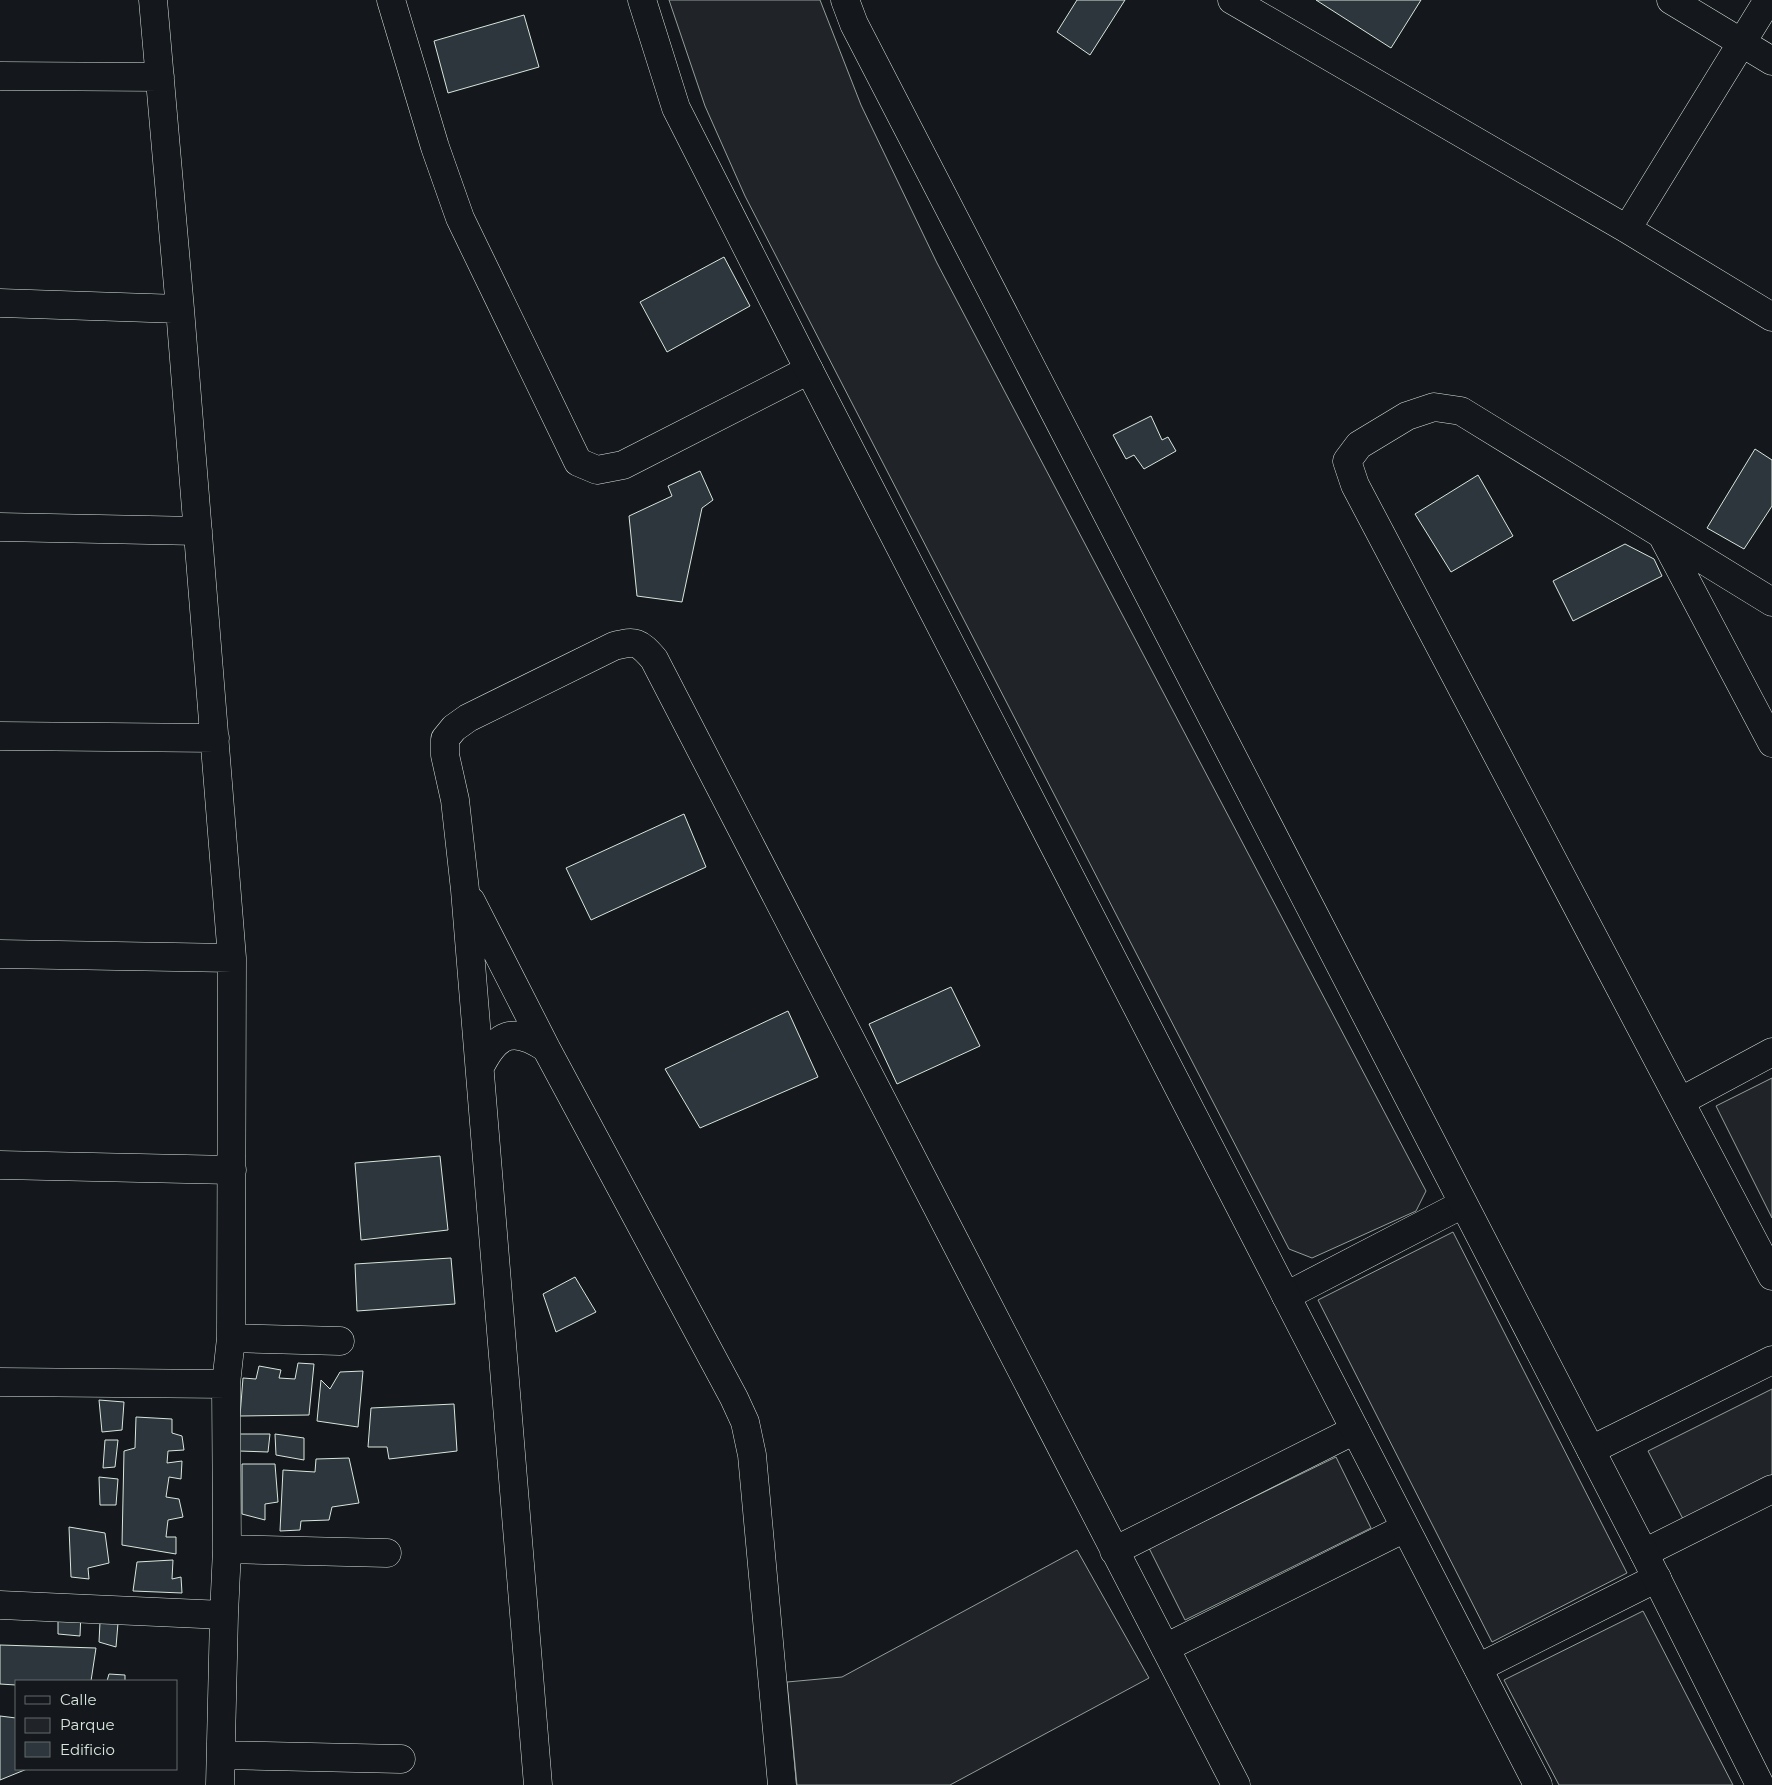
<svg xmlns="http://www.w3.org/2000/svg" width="1772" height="1785" viewBox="0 0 1772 1785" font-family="Montserrat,sans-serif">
	<rect width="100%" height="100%" fill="#14181c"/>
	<path fill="#202428" stroke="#939e99" d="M669,0H820L861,105L937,263L1426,1191L1416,1211L1312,1258L1289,1249L745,196L705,106Z
		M1772,1078V1218L1716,1106Z
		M1453,1232L1627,1573L1492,1642L1318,1300Z
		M1772,1389V1475L1683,1519L1648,1451Z
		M1336,1457L1371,1528L1185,1620L1149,1548Z
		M1077,1550L1149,1678L950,1785H797L787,1682L842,1677Z
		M1643,1611L1733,1785H1559L1504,1680Z"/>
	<path fill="#2c363c" stroke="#d8e6dc" d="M1077,0H1125L1090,55L1057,32Z
		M1316,0H1421L1391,48Z
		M524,15L539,67L448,93L434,41Z
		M724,257L750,306L667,352L640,302Z
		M1151,416L1162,440L1168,437L1176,451L1144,469L1134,455L1126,459L1113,435Z
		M1755,449L1772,460V506L1744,549L1707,528Z
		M700,471L713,500L702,508L682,602L637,596L629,516L672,496L668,486Z
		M1478,475L1513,536L1451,572L1415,514Z
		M1625,544L1654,559L1662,576L1573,621L1553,581Z
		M684,814L706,867L591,920L566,868Z
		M951,987L980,1046L897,1084L869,1024Z
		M788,1011L818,1077L700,1128L665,1069Z
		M440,1156L448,1230L361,1240L355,1163Z
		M451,1258L455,1304L357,1311L355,1264Z
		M575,1277L596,1312L556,1332L543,1294Z
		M298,1363L314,1364L309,1415L240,1416L243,1378L256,1379L259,1366L281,1370L279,1378L295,1379Z
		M363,1371L358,1427L317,1421L321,1380L330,1389L340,1372Z
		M99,1400L124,1402L122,1430L102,1432Z
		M454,1404L457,1451L389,1459L387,1447H368L371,1408Z
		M136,1417L172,1419V1433L182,1436L184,1450L168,1451L167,1463L182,1461L181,1479L169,1477L166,1497L179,1499L183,1517L168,1520L166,1537H176V1554L122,1545L124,1451L135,1448Z
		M238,1434H270L268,1452L239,1451Z
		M275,1434L304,1438V1460L276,1455Z
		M105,1440H118L115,1467L103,1468Z
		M349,1458L359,1503L332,1507L329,1520L301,1521L300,1530L280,1531L283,1470L315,1472L316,1459Z
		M242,1464H275L278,1502L265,1504V1520L242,1514Z
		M99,1477L118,1479L116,1505H100Z
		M69,1527L105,1533L109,1563L88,1568L89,1579L71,1577Z
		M173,1560L172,1579L181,1577L182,1593L133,1591L137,1562Z
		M58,1609L81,1612L80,1636L58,1634Z
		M100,1622L118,1623L116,1647L99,1642Z
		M0,1645L96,1648L91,1681H16V1685L0,1684Z
		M109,1674L125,1675V1681H107Z
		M0,1716L16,1718V1769H27L0,1780Z"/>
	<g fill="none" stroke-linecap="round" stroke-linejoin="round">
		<defs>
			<path id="street" d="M153,0L180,309L232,958L231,1338L226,1384L227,1549L224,1615L220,1785
				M391,0L435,147L460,218L578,462L597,470L623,465L809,370
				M1232,0L1627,229L1772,317
				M1671,0L1772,61
				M0,76L160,77
				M1627,229L1768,0
				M0,303L180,309
				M0,527L198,531
				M1662,535L1772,743
				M1772,602L1461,411L1434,407L1407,416L1359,445L1347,461L1355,485L1772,1276
				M0,736L215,738
				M471,901L546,1048L734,1398L745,1422L752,1455L782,1785
				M0,954L232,958
				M480,1067C497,1033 513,1026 546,1048
				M1681,1101L1772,1052
				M0,1165L232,1170
				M1286,1296L1463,1204
				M231,1338L340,1341
				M0,1382L226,1384
				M1591,1450L1772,1360
				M227,1549L387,1553
				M1114,1551L1355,1430
				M1644,1553L1772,1489
				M0,1605L224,1615
				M1165,1648L1405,1528
				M1478,1668L1657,1578
				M221,1755L401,1759
				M538,1785L465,890L455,800L445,755V739L454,728L468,718L614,646C636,640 639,642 654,659L1236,1785"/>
			<path id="secondary" d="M642,0L676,108L809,370L1538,1785
				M845,0L854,24L1644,1553L1760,1785"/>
		</defs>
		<use href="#street" stroke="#d8e6dc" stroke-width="29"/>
		<use href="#secondary" stroke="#d8e6dc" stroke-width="29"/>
		<use href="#street" stroke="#14181c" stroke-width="28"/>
		<use href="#secondary" stroke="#14181c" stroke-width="28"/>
	</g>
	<rect x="15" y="1680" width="162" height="90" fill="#14181c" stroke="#626a69"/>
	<rect x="25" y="1696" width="25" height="8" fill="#14181c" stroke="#626a69"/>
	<text x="60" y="1705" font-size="15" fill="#d8e6dc">Calle</text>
	<rect x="25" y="1718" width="25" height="15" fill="#202428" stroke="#626a69"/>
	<text x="60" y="1730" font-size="15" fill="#d8e6dc">Parque</text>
	<rect x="25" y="1742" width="25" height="15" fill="#2c363c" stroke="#626a69"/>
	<text x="60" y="1755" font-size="15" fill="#d8e6dc">Edificio</text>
</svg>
